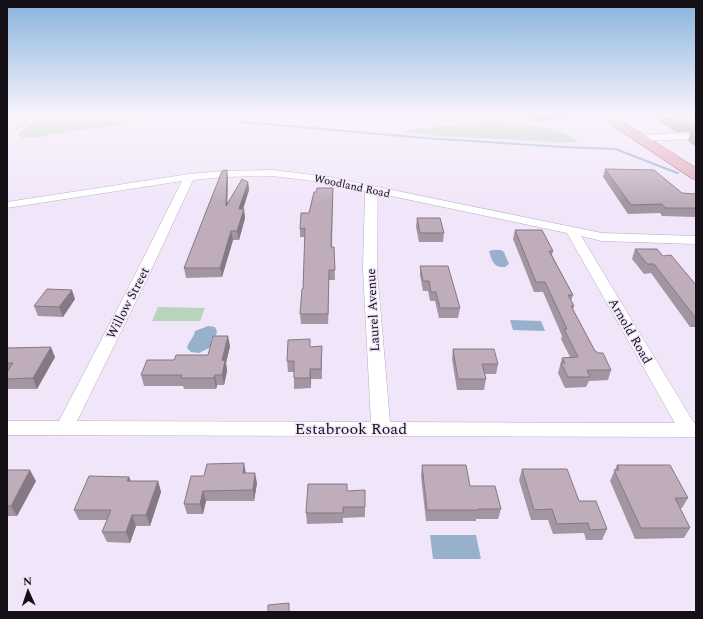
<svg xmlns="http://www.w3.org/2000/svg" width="703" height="619" viewBox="0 0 703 619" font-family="Spectral,serif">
	<rect width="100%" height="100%" fill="#f1e6f9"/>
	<path fill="#b9d4ba" d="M47,116H189L183,118L143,120L101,128L71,131L39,137L22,138L18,135L22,130Z
		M483,123C505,122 563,126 578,142H552L441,136L401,132L423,128Z
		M158,307L205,308L200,321H152Z"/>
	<path fill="#97b1cd" d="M493,250H501L504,252L509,264L506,266V267C494,268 492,262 489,251Z
		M510,320L541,321L545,331L513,330Z
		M208,326L215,327L217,331L216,335L211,339L212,343L211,347L199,353L191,352L187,348C189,340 194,338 195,331Z
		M430,535H476L481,559H433Z"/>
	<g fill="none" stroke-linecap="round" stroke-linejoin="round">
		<path fill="#97b1cd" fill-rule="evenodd" d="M237,116H240L243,121L425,137L563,146L616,148L680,173L677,174L615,150L563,148L425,139L242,123H241Z"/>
		<defs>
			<path id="street" d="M696,133V139L640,141L635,138L640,135Z
				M273,170L329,177L602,233L696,236V244L602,241L581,236L694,423H696V437L7,435V421H59L132,281L182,181L7,208V202L189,174L224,171ZM273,176L329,183L365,191L363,270L371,422L77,421L146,281L193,180L224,177ZM377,193L567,233L675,423L390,422L377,270Z"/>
			<path id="primary" d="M599,116H614L696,168V180L691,178Z"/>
		</defs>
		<use href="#street" stroke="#b8adbf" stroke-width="1"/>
		<use href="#primary" stroke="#8e5165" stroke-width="1"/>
		<path stroke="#9d94a2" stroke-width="1.5" stroke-dasharray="1.5 2" stroke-linecap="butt" d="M7,134L36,116"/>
		<use href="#street" fill="#fff" fill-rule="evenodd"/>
		<use href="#primary" fill="#e3acbc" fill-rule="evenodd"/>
	</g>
	<path fill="#a495a2" d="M526,116H572V119L532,121Z
		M652,116H696V132H675Z
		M690,133H696V147L688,141Z
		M605,169L682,193L696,194V217L662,216L660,213L628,214L603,177Z
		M228,178L227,203L248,182L249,190L243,209L245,218L239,240H233L222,277L186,278L184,268Z
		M333,188L332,247H334L335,280H329L328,324H301L300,314L303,289L305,237H300V229L309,213L316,192Z
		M417,218L444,233L443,242H419L416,227Z
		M515,230L553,251L552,255L573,295L571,301L574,306L573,309L595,351L611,370L608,380L589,381L586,387L565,388L558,373L562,358L570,357L561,339L562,336L543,292H534L513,239Z
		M635,249L663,256L696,285V327H690L651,273L644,274L632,259Z
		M420,266L460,308L458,318H439L435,301H430L428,291H423L420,275Z
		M75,299L63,317L38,316L34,306Z
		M230,346L226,363L227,371L224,385H217L216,389H184L183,386H144L141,375L174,360L208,355Z
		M322,346V379H311V388L294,389V372H288L287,361L311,347Z
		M7,348L55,357L37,389H8L7,387Z
		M453,349L498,364L496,374H484L486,379L484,390H457L452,359Z
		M422,465L470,486L501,509L498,519H476V521H426L421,476Z
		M617,465L688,498L682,508H680L690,528L684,538L635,539L610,481Z
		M522,469L579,501L607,529L602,540H586L584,533L553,534L548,520H531L519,480Z
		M7,470L36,481L17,516H7Z
		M246,473L257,483L254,501H206L203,514H187L184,504L204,476Z
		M129,477L131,481H158L161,492L150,526H136L130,543L107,542L102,532L107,520H79L74,510Z
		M347,491L365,507V517L343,518V523L307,524L306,513Z"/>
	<path fill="#867984" d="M227,170L228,178L227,214L226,206Z
		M248,182L249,190L240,218L239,209Z
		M244,209L245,218L239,240L237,231Z
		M231,231L233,240L222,277L220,268Z
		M329,270V280L328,324V314Z
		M72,290L75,299L63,317L59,307Z
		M228,336L230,346L226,363L227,371L224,385L222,375V360Z
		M51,347L55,357L37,389L33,378Z
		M310,369L311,379V388L310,378Z
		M215,375L217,385L216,389L214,378Z
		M244,463L246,474L243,473Z
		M30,470L36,481L17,516L11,506Z
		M255,473L257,483L254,501L253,490Z
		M129,477L133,487L127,481Z
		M158,481L161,492L150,526L146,515Z
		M203,491L206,501L203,514L200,504Z
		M132,515L136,526L130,543L126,532Z"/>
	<path fill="#bfadbc" stroke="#867984" d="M531,116H557L533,118Z
		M665,116H696V125H678Z
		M690,133H696V137Z
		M605,169L654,170L682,193L695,194H696V208H665L662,204L631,205Z
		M227,170L226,206L242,179L248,182L239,209H244L237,231H231L220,268H184L222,171Z
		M317,188H333L331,247H334L335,270H329L328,314H300L302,289H303L305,228L300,229L301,213H309L314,192H316Z
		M417,218H440L444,233H420Z
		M515,230H542L553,251H549L573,295H568L574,306H571L595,351L599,353H603L611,370H587L590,377H568L561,363H565L562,358L578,357L564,329H567L545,282H536Z
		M635,249H657L663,256L671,255L696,285V317H695L654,264H647Z
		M420,266H448L460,308H440L436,292H431L429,281H423Z
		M47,289L72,290L59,307L34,306Z
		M213,336H228L222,360L225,361L222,375H215L214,378H181L182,375H141L147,360H174L176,355H208Z
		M310,339V347L322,346L321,369H310V378H294V361H287L288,340Z
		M51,347L33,378L7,379V372L13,363H7V348Z
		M453,349H494L498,364H482L486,379H458Z
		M244,463L243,473H255L253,490L203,491L200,504H184L191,476H204L207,464Z
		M422,465H466L470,486H495L501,509H478V510H427Z
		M617,465H670L688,498H675L690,528H641L614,470H619Z
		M522,469H567L579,501H596L607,529L590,530L588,523L557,524L552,509L534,510Z
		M7,470H30L11,506H7Z
		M89,476L129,477L127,481H158L146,515H132L126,532H102L111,510H74Z
		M308,484H347V491L365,490V507H343V513H306Z
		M289,603V612H268V605Z"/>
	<linearGradient id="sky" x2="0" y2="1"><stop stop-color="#87b3dd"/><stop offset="0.57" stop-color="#f9f4fc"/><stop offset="1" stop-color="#f9f4fc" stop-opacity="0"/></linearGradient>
	<rect width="703" height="203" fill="url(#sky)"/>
	<g text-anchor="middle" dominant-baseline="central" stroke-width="3" stroke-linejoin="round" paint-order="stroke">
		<g font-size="11" fill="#141016" stroke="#f1e6f9">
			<text transform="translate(352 186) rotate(12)">Woodland Road</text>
		</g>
		<g font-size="13" fill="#141016" stroke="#f1e6f9">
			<text transform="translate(128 303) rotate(-63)">Willow Street</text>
			<text transform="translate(373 310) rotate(-93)">Laurel Avenue</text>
			<text transform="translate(630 331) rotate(60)">Arnold Road</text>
		</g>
		<g font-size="16" fill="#141016" stroke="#f1e6f9">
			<text x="351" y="429">Estabrook Road</text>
		</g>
	</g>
	<rect width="703" height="619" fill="none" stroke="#141016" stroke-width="16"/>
	<g transform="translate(28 591) rotate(357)" stroke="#f1e6f9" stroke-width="3" paint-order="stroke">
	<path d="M0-3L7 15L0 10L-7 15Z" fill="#141016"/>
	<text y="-6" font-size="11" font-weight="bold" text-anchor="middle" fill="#141016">N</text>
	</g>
</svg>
